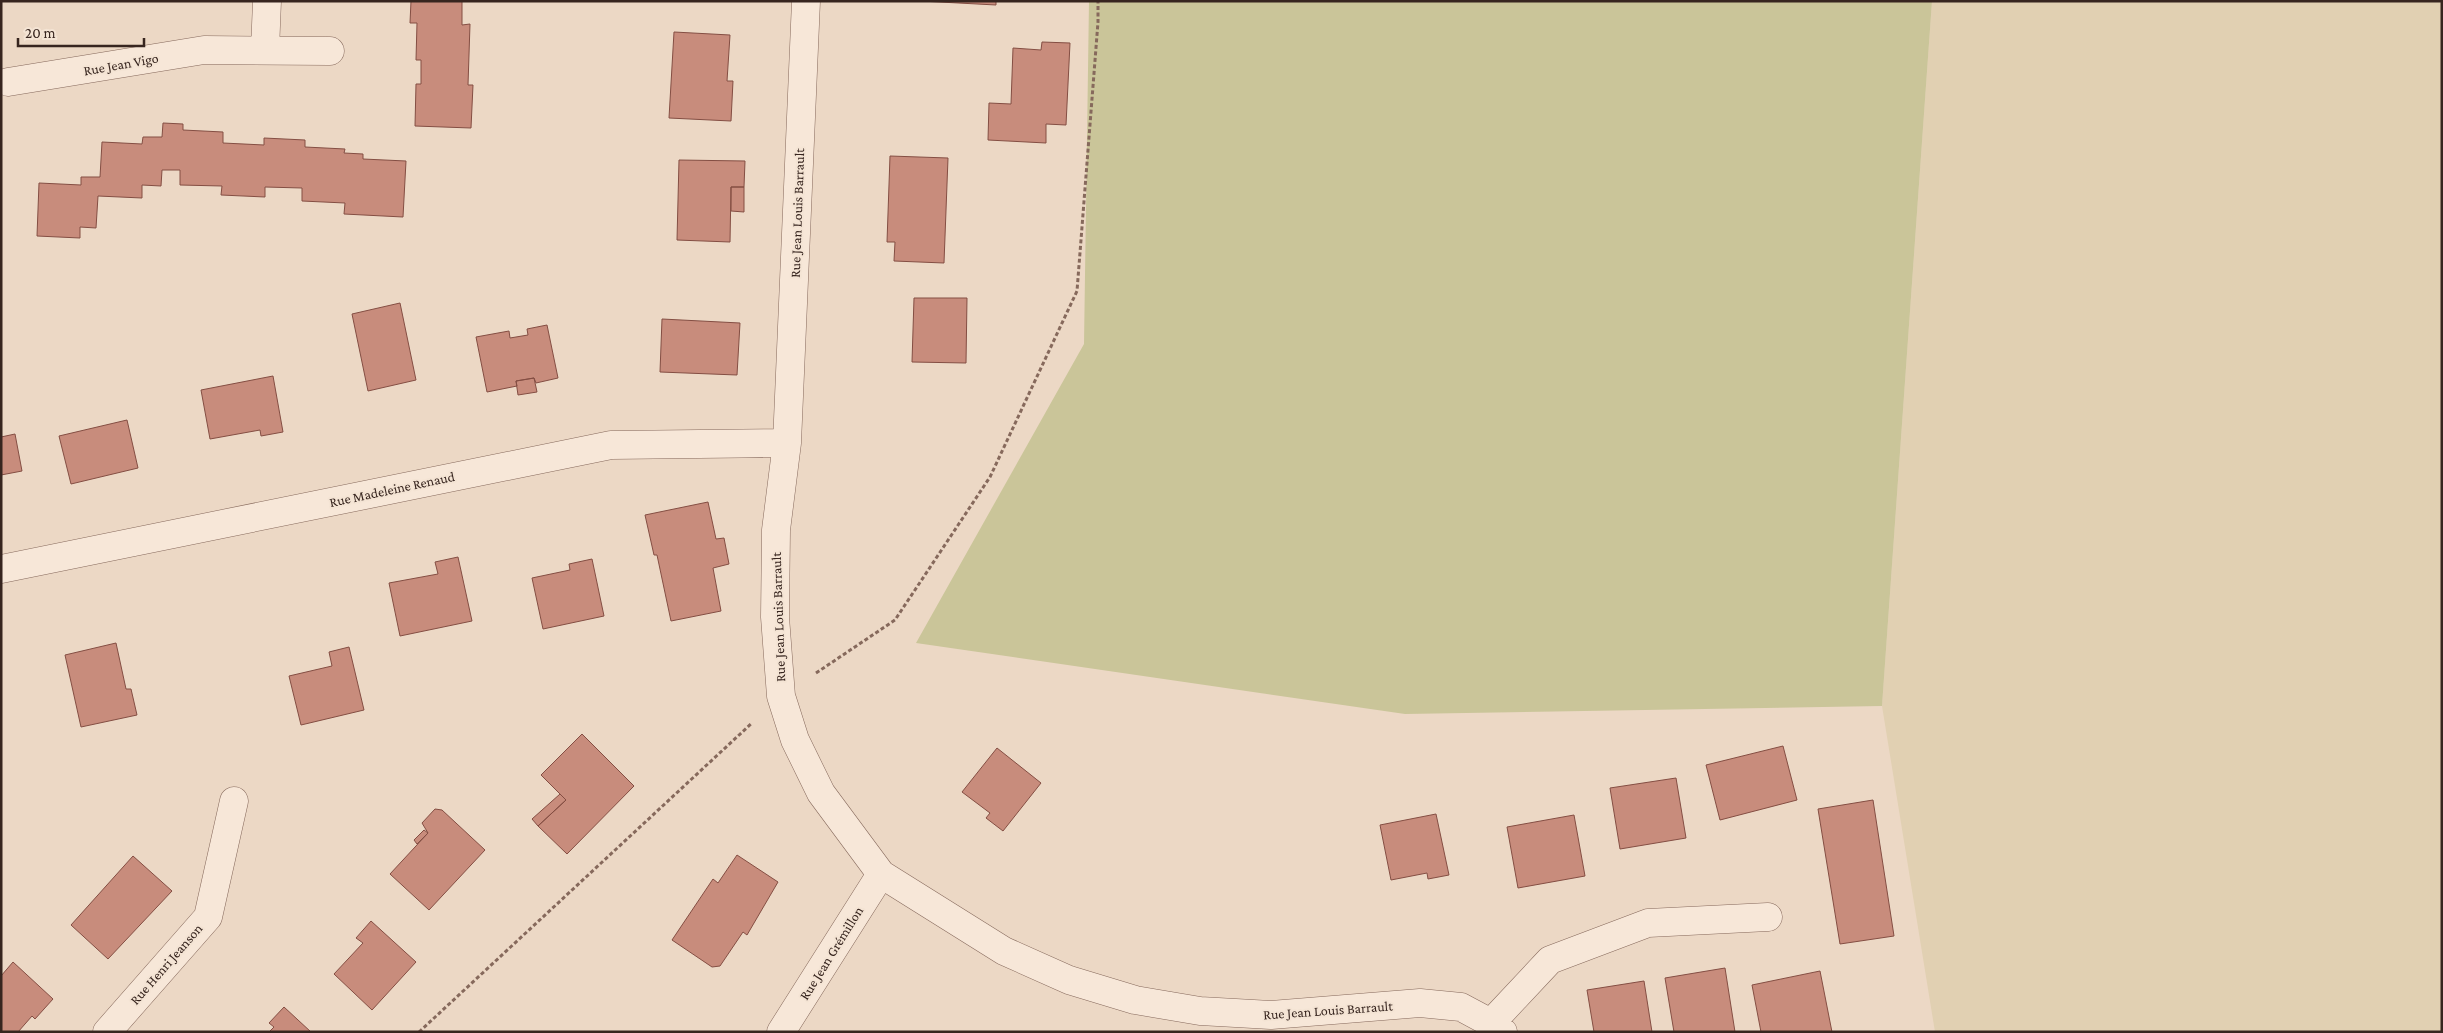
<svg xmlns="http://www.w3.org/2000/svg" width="2443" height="1033" viewBox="0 0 2443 1033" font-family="'Crimson Pro',serif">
	<rect width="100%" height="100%" fill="#ecd8c5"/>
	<path fill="#e1d0b2" d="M1932,1H2442V1032H1935L1882,706Z"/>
	<path fill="#cac599" d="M1089,1H1932L1882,706L1405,714L916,643L1084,344Z"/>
	<path fill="#c88c7c" stroke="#844e43" d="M411,1H462V25L470,24L468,85H473L471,128L415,126L416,84H421V60H416L417,23H410Z
		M921,1H996V5Z
		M674,32L730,35L727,81H733L731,121L669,118Z
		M1042,42L1070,43L1066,125L1046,124V143L988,140L989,103L1011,104L1013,48L1041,50Z
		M163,123L183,124V130L223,132V143L264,145V138L305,140V147L345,149L344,153L363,154V159L406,161L403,217L344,214L345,203L302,201V188L265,187V197L221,195L222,186L180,185V170H162L161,186L142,185V198L98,196L96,228L80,227V238L37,236L39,183L81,185V177H100L102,142L142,144L143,137H162Z
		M890,156L948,158L944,263L894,261L895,242H887Z
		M679,160L745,161L744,187H731L730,242L677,240Z
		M731,187H744V212L731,211Z
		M914,298H967L966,363L912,362Z
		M400,303L416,380L368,391L352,314Z
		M662,319L740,323L737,375L660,372Z
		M547,325L558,378L536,383L534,378L516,381L517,386L487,392L476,337L509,331L510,338L528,335L527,329Z
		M273,376L283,432L261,436L260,430L210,439L201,390Z
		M534,378L537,392L518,395L516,381Z
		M127,420L138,468L71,484L59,436Z
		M15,434L22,471L1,475V437Z
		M708,502L716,539L724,538L729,564L713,568L721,611L671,621L657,555H654L645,515Z
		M458,557L472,621L400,636L389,583L438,574L435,562Z
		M592,559L604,616L543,629L532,578L570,570L569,564Z
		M116,643L126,689H131L137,715L81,727L65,655Z
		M349,647L364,710L301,725L289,676L332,666L329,652Z
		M582,734L634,786L567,854L538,826L566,800L541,775Z
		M1783,746L1797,800L1720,820L1706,765Z
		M997,748L1041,783L1003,831L986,818L990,813L962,792Z
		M1676,778L1686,838L1620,849L1610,788Z
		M560,794L566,800L538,826L532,819Z
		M1873,800L1894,936L1840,944L1818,809Z
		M435,809L442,810L485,850L429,910L390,874L428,833L422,823Z
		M1436,814L1449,875L1428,879L1427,873L1391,880L1380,825Z
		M1574,815L1585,876L1518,888L1507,827Z
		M424,830L428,833L417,844L414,840Z
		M737,855L778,882L747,935L743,932L720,966L712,967L672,940L713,879L718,883Z
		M133,856L172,891L108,959L71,925Z
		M371,921L416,962L372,1010L334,974L363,943L356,938Z
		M13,962L53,999L35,1019L32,1016L18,1032H1V976Z
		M1725,968L1735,1032H1674L1665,978Z
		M1820,971L1832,1032H1761L1752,985Z
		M1644,981L1652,1032H1594L1587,990Z
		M284,1007L311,1032H269L274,1027L269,1023Z"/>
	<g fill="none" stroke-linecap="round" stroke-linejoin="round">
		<defs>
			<path id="street" d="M806,1L787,443L776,530L775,617L781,696L795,740L821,793L881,874L1004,951L1069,980L1135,1000L1200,1011L1271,1015L1420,1003L1461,1007L1491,1023L1503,1032
				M265,50L267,1
				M8,82L204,50L330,51
				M1,569L611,445L787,443
				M1491,1023L1550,960L1648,923L1768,917
				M107,1032L208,917L234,801
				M781,1032L881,874"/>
		</defs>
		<use href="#street" stroke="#86695c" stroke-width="29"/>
		<path stroke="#86695c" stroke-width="3" stroke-dasharray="4 2.5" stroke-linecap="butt" d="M816,673L895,620L990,477L1077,291L1098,22V1
			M419,1032L752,723"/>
		<use href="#street" stroke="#f7e7d8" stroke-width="28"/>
	</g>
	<g text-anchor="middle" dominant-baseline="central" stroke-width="4" stroke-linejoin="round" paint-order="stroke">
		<g font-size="14" fill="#37251f" stroke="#f4e4d4">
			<text transform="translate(121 64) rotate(-10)">Rue Jean Vigo</text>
			<text transform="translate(797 213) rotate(-88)">Rue Jean Louis Barrault</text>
			<text transform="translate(392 489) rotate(-12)">Rue Madeleine Renaud</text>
			<text transform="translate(778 617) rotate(-92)">Rue Jean Louis Barrault</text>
			<text transform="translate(831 953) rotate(-58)">Rue Jean Grémillon</text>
			<text transform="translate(166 964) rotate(-49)">Rue Henri Jeanson</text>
			<text transform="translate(1328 1010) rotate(-4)">Rue Jean Louis Barrault</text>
		</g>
	</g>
	<rect width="2443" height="1033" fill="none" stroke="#37251f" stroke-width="5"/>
	<path d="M18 38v8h126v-8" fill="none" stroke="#37251f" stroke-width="2.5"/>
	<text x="25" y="38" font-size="15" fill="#37251f" stroke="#f4e4d4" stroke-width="4" paint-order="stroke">20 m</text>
</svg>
